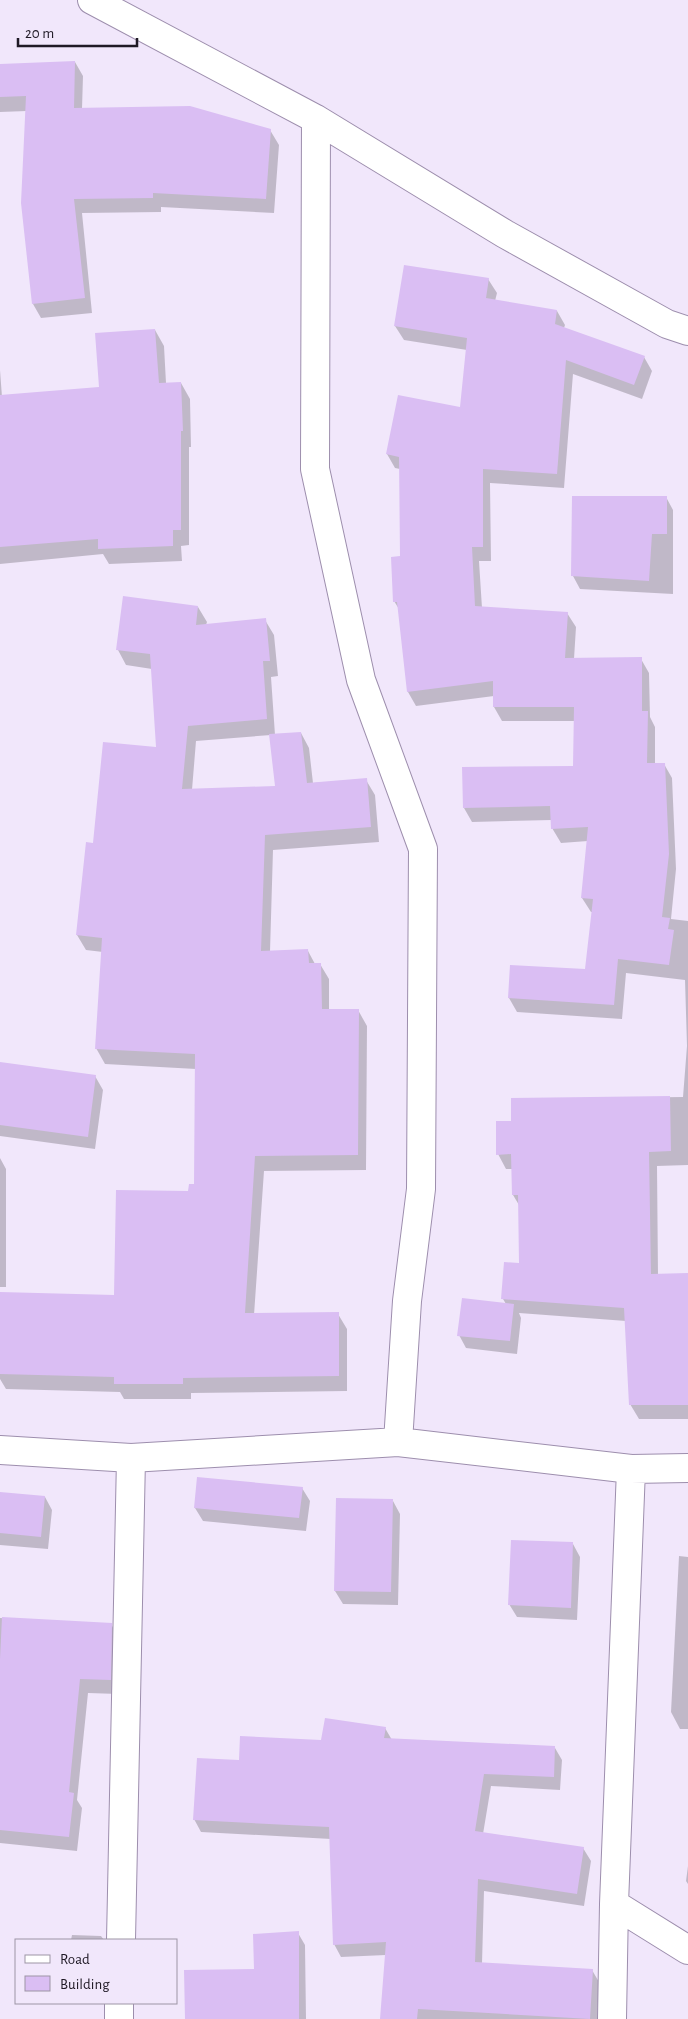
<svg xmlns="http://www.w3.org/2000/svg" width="688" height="2019" viewBox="0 0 688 2019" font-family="'Alegreya Sans',sans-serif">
	<rect width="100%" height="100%" fill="#f1e7fb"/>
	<path fill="#0003" fill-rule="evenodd" d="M75,62L83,76L82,109L270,130L279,145L274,213L161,207V212L82,213L92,313L41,318L33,304L22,203L27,111L0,112V65Z
		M488,279L497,293L495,301L557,311L565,325L564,328L644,357L652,371L642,399L573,374L564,488L490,483L491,561H479L482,608L567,613L576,627L574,659H641L649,673L650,717L655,727V764H664L672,778L676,869L671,919L688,921V1165L657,1166L658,1275H688V1419H639L630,1404L626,1321L519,1313L521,1318L517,1354L466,1348L459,1335L506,1304L503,1299L520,1264L519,1205L513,1195V1169H506L498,1154L513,1122L512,1099L683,1097L687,1046L685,980L626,973L622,1019L517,1012L509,998L511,966L586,971L593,912H591L582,898L588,841L561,843L552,828V820L472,822L464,808L574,767L575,721H502L494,707V696L416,706L408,692L399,609L394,601L401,557L400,469L395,468L387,454L461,408L467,350L404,340L395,326Z
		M155,330L164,346L166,383H181L190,399L191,447H189V545L181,546L182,561L109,564L103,554L0,564V370L2,397L100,388Z
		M666,497L673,510V594L580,589L573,576Z
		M198,607L207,622L206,625L265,620L274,635L278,676L271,677L275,735L301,733L309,748L313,783L366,780L375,795L379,842L273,850L270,952L308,951L315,964H320L329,979V1010H358L367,1026L366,1170L264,1171L254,1315L338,1314L347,1329V1391L191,1393V1399H124L120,1392L6,1389L0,1379V1293L115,1297L195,1185L196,1069L105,1064L96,1048L103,952L86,950L77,935L94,844L158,748L152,669L126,665L118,650ZM271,735L276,787L192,790L196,741Z
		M0,1064L95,1076L103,1090L95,1149L0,1136Z
		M0,1158L6,1169V1287H0Z
		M302,1488L310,1501L306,1531L203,1521L195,1508Z
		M0,1493L45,1497L52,1510L48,1549L0,1545Z
		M393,1501L400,1514L398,1605L343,1604L335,1591Z
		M573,1544L580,1557L577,1620L517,1617L509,1604Z
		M679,1556L688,1557V1729H680L671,1712Z
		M0,1618L111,1624L119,1638L118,1694L88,1693L77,1800L82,1808L77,1851L0,1843Z
		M385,1728L392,1740L555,1748L562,1760L560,1790L491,1786L483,1834L583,1848L591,1861L584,1906L484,1891L482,1964L592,1970L599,1982L597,2019H381L386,1955L341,1957L334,1944L331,1839L201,1832L194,1819L240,1761Z
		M688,1866V1884L686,1881Z
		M298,1933L305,1945L306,2019H186L256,1970Z
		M72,1935L101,1936L104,1940H71Z"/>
	<path fill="#dabef3" d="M75,61L74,108L190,106L271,129L266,199L153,193V198L74,199L85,298L32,304L21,203L26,96L0,97V64Z
		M404,265L489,278L486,298L557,310L555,324L645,356L634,385L566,360L557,474L483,469V547H472L475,606L568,612L565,658L642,657V711H648L647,763H665L669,854L662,917L670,918L668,929L674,930L669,965L618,959L614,1005L508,998L510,965L585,969L593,899L581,898L588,827L551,829L550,806L463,808L462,767L573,766L574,707H493V681L407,692L397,602H393L391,557L400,556L399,457L386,454L398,395L460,407L467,338L394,326Z
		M155,329L159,383L181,382L183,431H181V530H173V546L98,549V539L0,547V395L99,387L95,333Z
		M572,496H667V534H652L649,581L571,576Z
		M123,596L198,606L196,625L266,618L270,661H263L267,719L188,726L182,789L275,786L269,734L301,732L307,783L367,778L371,827L265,835L261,951L308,949L309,963H321L322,1009H359L358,1155L255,1156L245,1313L339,1312V1376L183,1378V1384H114V1377L0,1374V1292L114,1295L116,1190L188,1191L189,1184H194L195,1054L95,1049L102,938L76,935L86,842L93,843L103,742L156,747L150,654L116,650Z
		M0,1062L96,1075L88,1137L0,1125Z
		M670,1096L671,1151L649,1152L651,1274L688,1273V1405H629L624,1308L501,1299L504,1262L519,1263L518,1195H512L511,1154L496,1155V1121H511V1098Z
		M462,1298L514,1304L510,1341L457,1336Z
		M197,1477L303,1487L299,1518L194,1508Z
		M0,1492L45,1496L41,1537L0,1533Z
		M336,1498L393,1499L391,1592L334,1591Z
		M511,1540L573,1542L571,1608L508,1605Z
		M2,1617L112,1623L111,1680L80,1679L69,1792L74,1793L69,1837L0,1830V1659Z
		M325,1718L386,1727L384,1738L555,1746L554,1777L484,1774L475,1831L584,1847L577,1894L478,1879L475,1962L593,1969L590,2019L418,2009L417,2019H380L386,1942L333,1945L329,1827L193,1820L197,1758L239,1760L240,1736L321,1740Z
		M299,1931V2019H185L184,1970L254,1969L253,1934Z"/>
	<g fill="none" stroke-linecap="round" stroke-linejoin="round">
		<defs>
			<path id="minor" d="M92,0L316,119L505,234L667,324L688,331
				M316,119L315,469L361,680L423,849L421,1189L407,1301L398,1442
				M0,1450L131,1458L398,1442L631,1469L688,1468
				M614,1904L688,1950
				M121,1940L131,1458
				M119,2019V2003
				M612,2019L614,1904L631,1469"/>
		</defs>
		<use href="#minor" stroke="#9d8ead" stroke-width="30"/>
		<use href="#minor" stroke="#fff" stroke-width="28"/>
	</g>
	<rect x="15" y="1939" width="162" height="65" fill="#f1e7fb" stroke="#9d95a5"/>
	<rect x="25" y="1955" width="25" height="8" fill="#ffffff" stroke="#9d95a5"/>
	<text x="60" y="1964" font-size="15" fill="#1f1925">Road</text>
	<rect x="25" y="1976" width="25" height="15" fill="#dabef3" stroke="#9d95a5"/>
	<text x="60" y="1989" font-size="15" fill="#1f1925">Building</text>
	<path d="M18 38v8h119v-8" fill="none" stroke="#1f1925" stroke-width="2.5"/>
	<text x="25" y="38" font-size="15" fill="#1f1925" stroke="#f1e7fb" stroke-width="4" paint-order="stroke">20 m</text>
</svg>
